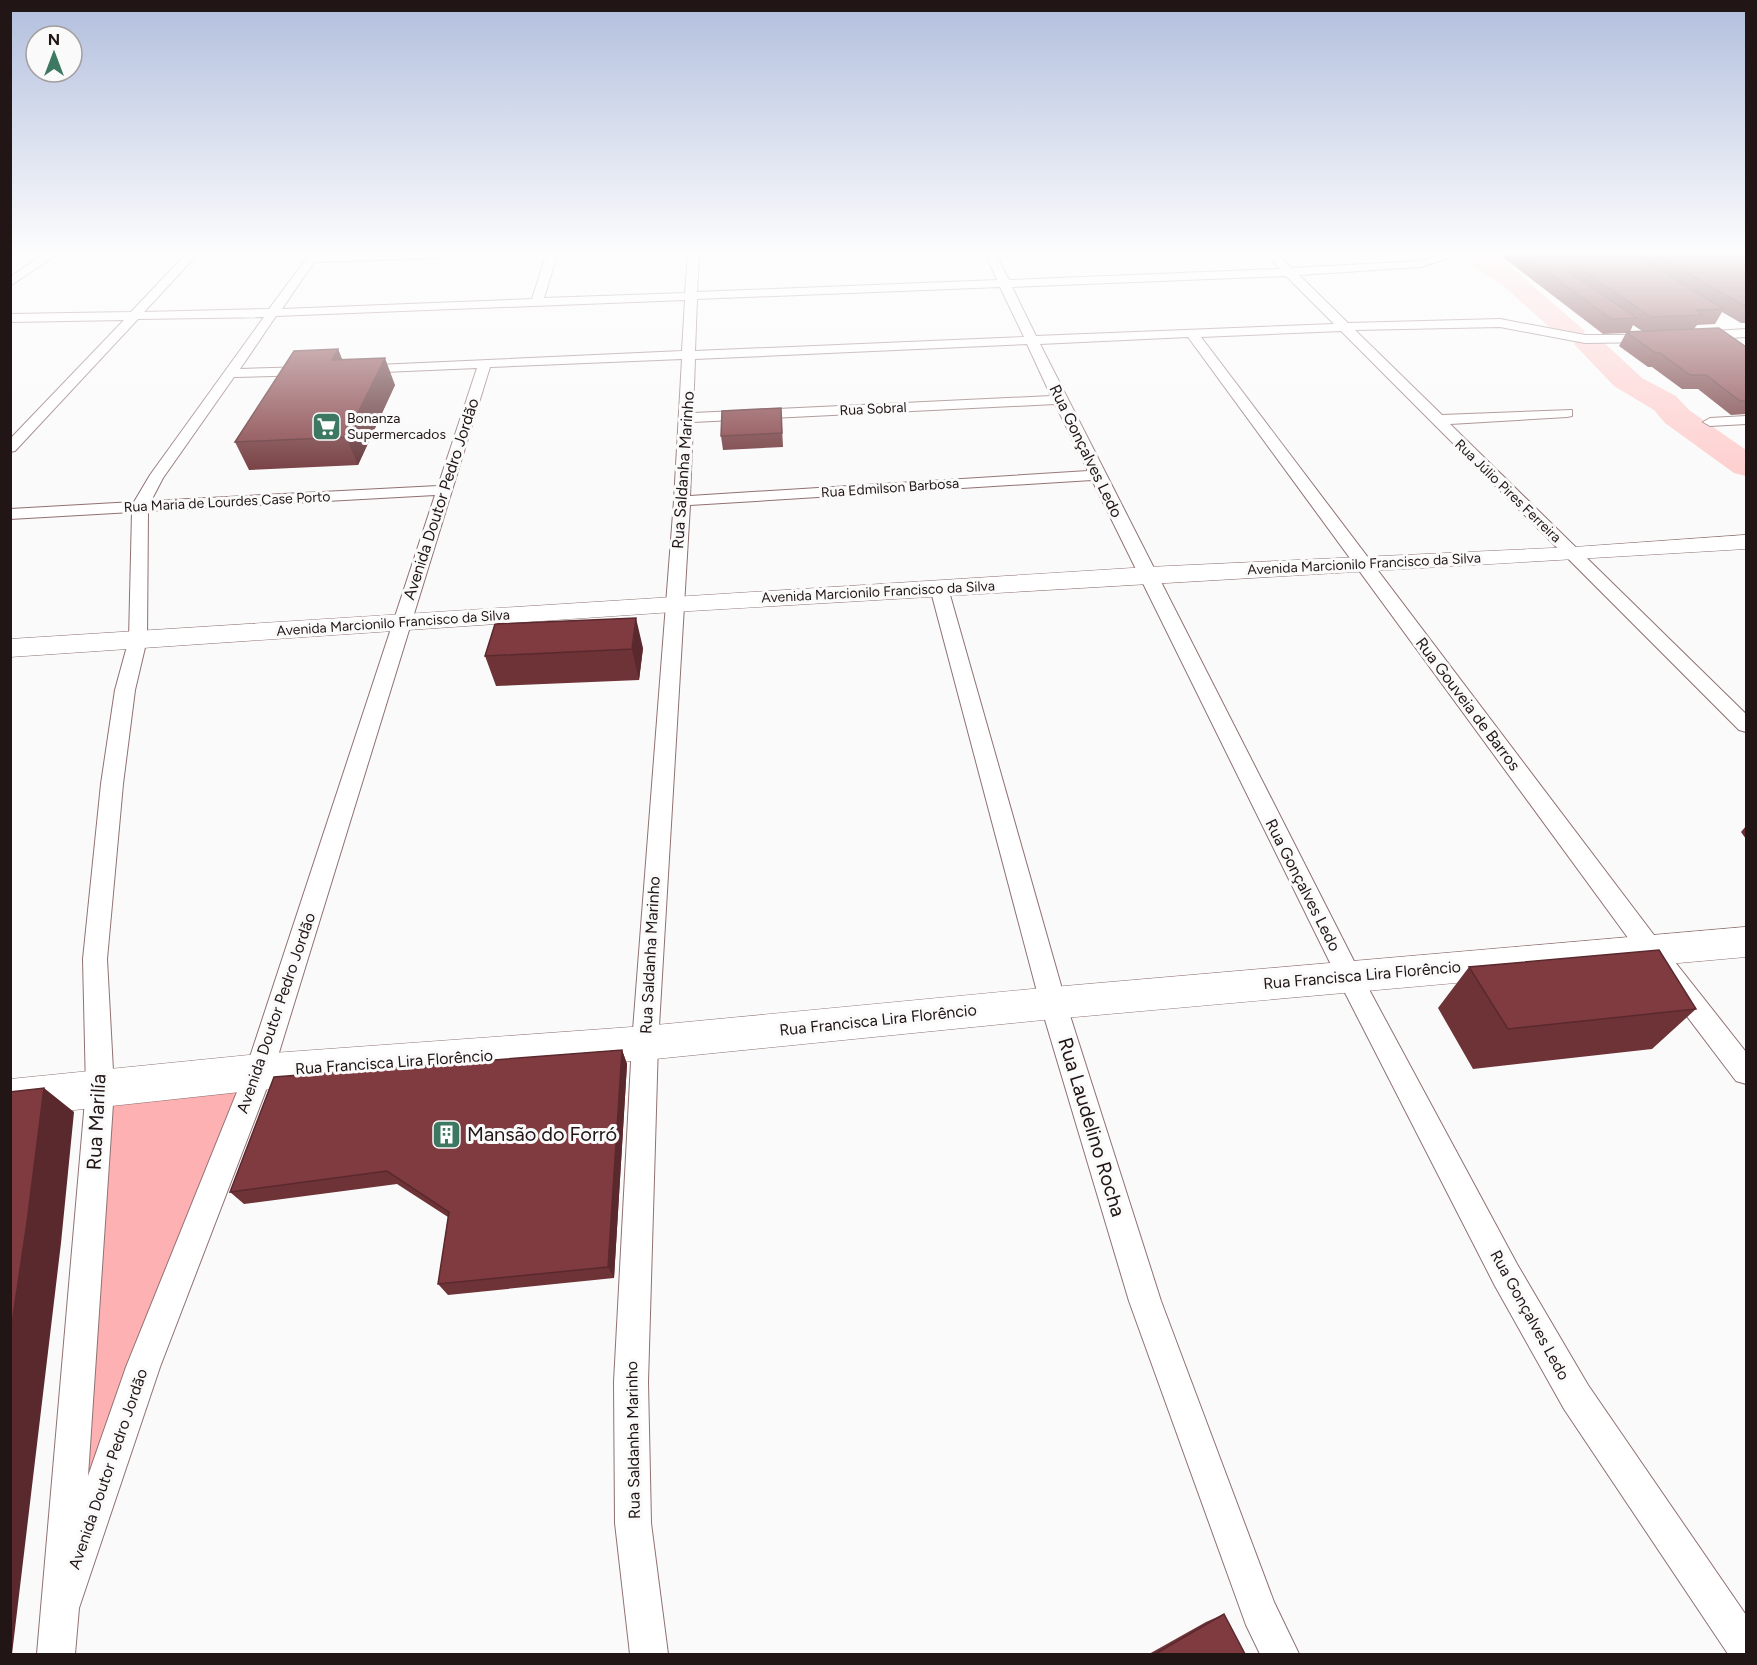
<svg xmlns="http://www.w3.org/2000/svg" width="1757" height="1665" viewBox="0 0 1757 1665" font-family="Figtree,sans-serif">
	<rect width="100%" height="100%" fill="#fafafa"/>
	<path fill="#feb1b3" d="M250,1078L89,1474L104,1091Z"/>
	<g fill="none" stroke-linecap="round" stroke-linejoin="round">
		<path fill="#fecccc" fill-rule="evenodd" d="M1457,255H1491L1508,264L1585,331L1581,337L1571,340L1561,337L1502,285L1461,260Z
			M1589,335L1599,338L1642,378L1676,396L1689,410L1746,450V476L1734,473L1665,423L1654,410L1614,386L1574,344L1579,338Z"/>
		<defs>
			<path id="street" d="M43,255H56L10,286V277Z
				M185,255H197L144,312L269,309L309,255H444L438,258L314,262L282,309L532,299L546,255H557L544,298L685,293L688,255H699L697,292L997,280L986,255H996L1009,280L1280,269L1267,255H1278L1292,268L1420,261L1441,255H1457L1421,267L1299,275L1348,323L1500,319L1585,335H1659L1660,338L1654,342L1585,343L1500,327L1355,330L1442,415L1572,410V416L1567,417L1450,424L1746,714V732L1739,730L1341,331L1201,337L1660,943L1746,1052V1084L1736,1081L1642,957L1188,337L1040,344L1358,969L1517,1264L1588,1385L1746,1615V1654H1728L1564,1409L1495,1286L1340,983L1092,480L690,505L658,1043L648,1382L651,1523L668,1654H630L615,1523L614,1382L632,1043L674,501L682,359L490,367L273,1072L160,1367L79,1608L75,1654H37L86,1089L83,959L101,784L115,690L129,639L132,512L10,519V509L134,502L150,475L264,317L138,319L15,451L10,452V439L124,320L10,322V314L131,312ZM1286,276L1334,324L1036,336L1012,287ZM1000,287L1024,337L695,351L697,299ZM685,300L682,351L355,366V372L360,373L477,368L438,486L151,501L163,478L234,377L309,375L316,371L309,367L240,369L276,316ZM1027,344L1051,396L693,413L695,359ZM1055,404L1088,471L690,496L693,422ZM435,495L245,1072L126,1367L88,1476L114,1089L107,959L123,784L135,690L147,639L148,511Z
				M1746,329V337L1699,340L1693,336L1699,332Z
				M1746,416V424L1710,426L1703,422L1710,418Z
				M939,583L948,588L1066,1003L1161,1301L1274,1602L1299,1654H1260L1246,1625L1129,1301L1040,1003L930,588Z"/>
			<path id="secondary" d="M1746,535V549L673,612L10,657V639L1148,567L1574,547Z
				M1746,927V957L1053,1019L645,1060L259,1090L10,1117V1079L259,1054L645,1026L1053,987Z"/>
		</defs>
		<use href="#street" stroke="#917172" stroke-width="2"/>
		<use href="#secondary" stroke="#917172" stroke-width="1"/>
		<use href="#street" fill="#fff" fill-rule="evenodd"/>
		<use href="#secondary" fill="#fff" fill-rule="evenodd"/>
	</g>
	<path fill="#6e3337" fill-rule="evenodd" d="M1500,255H1746V323H1741L1722,312L1715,324L1697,325L1694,329L1746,347V414L1731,415L1698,389H1682L1652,367H1648L1619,346L1626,333L1603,334ZM1633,325L1642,331L1630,332Z
		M338,349L342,360L395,385L358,465L249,470L235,442Z
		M781,408L783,447L723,450L721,436Z
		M643,648L639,680L496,686L485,656Z
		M1746,826V839L1741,832Z
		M1469,967L1696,1009L1652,1049L1473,1069L1438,1008Z
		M622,1050L627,1064L614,1278L448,1295L438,1284L448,1217L397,1184L244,1204L230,1192Z
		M1224,1614L1245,1654H1149L1206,1622Z"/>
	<path fill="#5a292d" d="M338,349L349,376L332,360Z
		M385,358L395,385L358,465L346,437Z
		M636,618L643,648L639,680L632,649Z
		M622,1050L627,1064L614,1278L608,1267Z
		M44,1088L74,1112L61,1243L12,1654H10V1337Z"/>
	<path fill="#803b40" stroke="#5a292d" stroke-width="1.5" d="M1524,255H1635L1724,309L1696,310L1703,315L1651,317L1576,266H1569V272L1637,318L1611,319Z
		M1656,255H1746V307Z
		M1719,328L1746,347V401H1740L1706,375H1690L1660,353H1656L1626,332Z
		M338,349L332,360L385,358L346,437L235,442L294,351Z
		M781,408L782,433L721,436L722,411Z
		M636,618L632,649L485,656L495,624Z
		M1659,950L1696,1009L1508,1029L1469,967Z
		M622,1050L608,1267L438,1284L449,1212L387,1171L230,1192L274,1077Z
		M44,1088L27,1222L10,1337V1092Z
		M1224,1614L1245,1654H1155Z"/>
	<linearGradient id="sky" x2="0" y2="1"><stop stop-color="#b1bedd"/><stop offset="0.52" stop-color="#fdfdfd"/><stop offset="1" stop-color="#fdfdfd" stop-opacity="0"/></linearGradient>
	<rect width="1757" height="488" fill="url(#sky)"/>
	<defs>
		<symbol id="supermarket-square" viewBox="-11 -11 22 22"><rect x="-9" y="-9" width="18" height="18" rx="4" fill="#3c7862" stroke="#fafafa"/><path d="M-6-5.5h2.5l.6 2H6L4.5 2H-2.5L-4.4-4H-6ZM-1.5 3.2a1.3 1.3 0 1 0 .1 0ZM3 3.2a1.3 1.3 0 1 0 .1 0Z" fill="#fff"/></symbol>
		<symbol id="building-square" viewBox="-11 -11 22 22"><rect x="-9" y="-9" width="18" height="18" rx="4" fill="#3c7862" stroke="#fafafa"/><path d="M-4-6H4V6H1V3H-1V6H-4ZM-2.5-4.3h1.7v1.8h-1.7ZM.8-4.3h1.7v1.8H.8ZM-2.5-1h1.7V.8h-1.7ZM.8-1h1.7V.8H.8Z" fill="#fff"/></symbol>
	</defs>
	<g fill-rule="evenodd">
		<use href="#supermarket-square" x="310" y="410" width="33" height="33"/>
		<use href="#building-square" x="430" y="1118" width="33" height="33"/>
	</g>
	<g text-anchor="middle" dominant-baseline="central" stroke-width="6" stroke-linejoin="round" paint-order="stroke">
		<g font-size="14" fill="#211515" stroke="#fafafa">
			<text transform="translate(873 409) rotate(-3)">Rua Sobral</text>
			<text transform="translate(890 488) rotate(-4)">Rua Edmilson Barbosa</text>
			<text transform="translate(1508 491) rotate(44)">Rua Júlio Pires Ferreira</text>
			<text transform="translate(227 502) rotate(-3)">Rua Maria de Lourdes Case Porto</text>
			<text transform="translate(1364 564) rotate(-3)">Avenida Marcionilo Francisco da Silva</text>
			<text transform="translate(878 592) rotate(-3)">Avenida Marcionilo Francisco da Silva</text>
			<text transform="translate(393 623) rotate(-4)">Avenida Marcionilo Francisco da Silva</text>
		</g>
		<g font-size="14" fill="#211515" stroke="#fafafa" text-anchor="start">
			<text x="347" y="418">Bonanza<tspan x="347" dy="16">Supermercados</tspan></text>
		</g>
		<g font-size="16" fill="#211515" stroke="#fafafa">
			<text transform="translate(1086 451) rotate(64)">Rua Gonçalves Ledo</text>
			<text transform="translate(683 470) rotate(-86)">Rua Saldanha Marinho</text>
			<text transform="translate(441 499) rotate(-72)">Avenida Doutor Pedro Jordão</text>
			<text transform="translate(1468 704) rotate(53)">Rua Gouveia de Barros</text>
			<text transform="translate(1303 885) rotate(63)">Rua Gonçalves Ledo</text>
			<text transform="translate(650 955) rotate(-87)">Rua Saldanha Marinho</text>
			<text transform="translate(1362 975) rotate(-5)">Rua Francisca Lira Florêncio</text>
			<text transform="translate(276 1013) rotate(-71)">Avenida Doutor Pedro Jordão</text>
			<text transform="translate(878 1020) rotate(-6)">Rua Francisca Lira Florêncio</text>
			<text transform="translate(394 1062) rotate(-4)">Rua Francisca Lira Florêncio</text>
			<text transform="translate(1530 1315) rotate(61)">Rua Gonçalves Ledo</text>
			<text transform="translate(633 1440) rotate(-91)">Rua Saldanha Marinho</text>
			<text transform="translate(108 1469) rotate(-71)">Avenida Doutor Pedro Jordão</text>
		</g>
		<g font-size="20" fill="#211515" stroke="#fafafa">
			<text transform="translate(96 1122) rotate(-87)">Rua Marilía</text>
			<text transform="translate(1092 1127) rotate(73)">Rua Laudelino Rocha</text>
		</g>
		<g font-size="20" fill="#211515" stroke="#fafafa" text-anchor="start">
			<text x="467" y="1134">Mansão do Forró</text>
		</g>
	</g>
	<rect width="1757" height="1665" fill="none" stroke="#211515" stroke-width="24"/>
	<g transform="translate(54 54)"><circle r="28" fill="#fafafa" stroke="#a39e9e" stroke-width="1.5"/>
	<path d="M0-4.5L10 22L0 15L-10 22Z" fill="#3c7862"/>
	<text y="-9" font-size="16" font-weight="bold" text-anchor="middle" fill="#211515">N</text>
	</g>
</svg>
